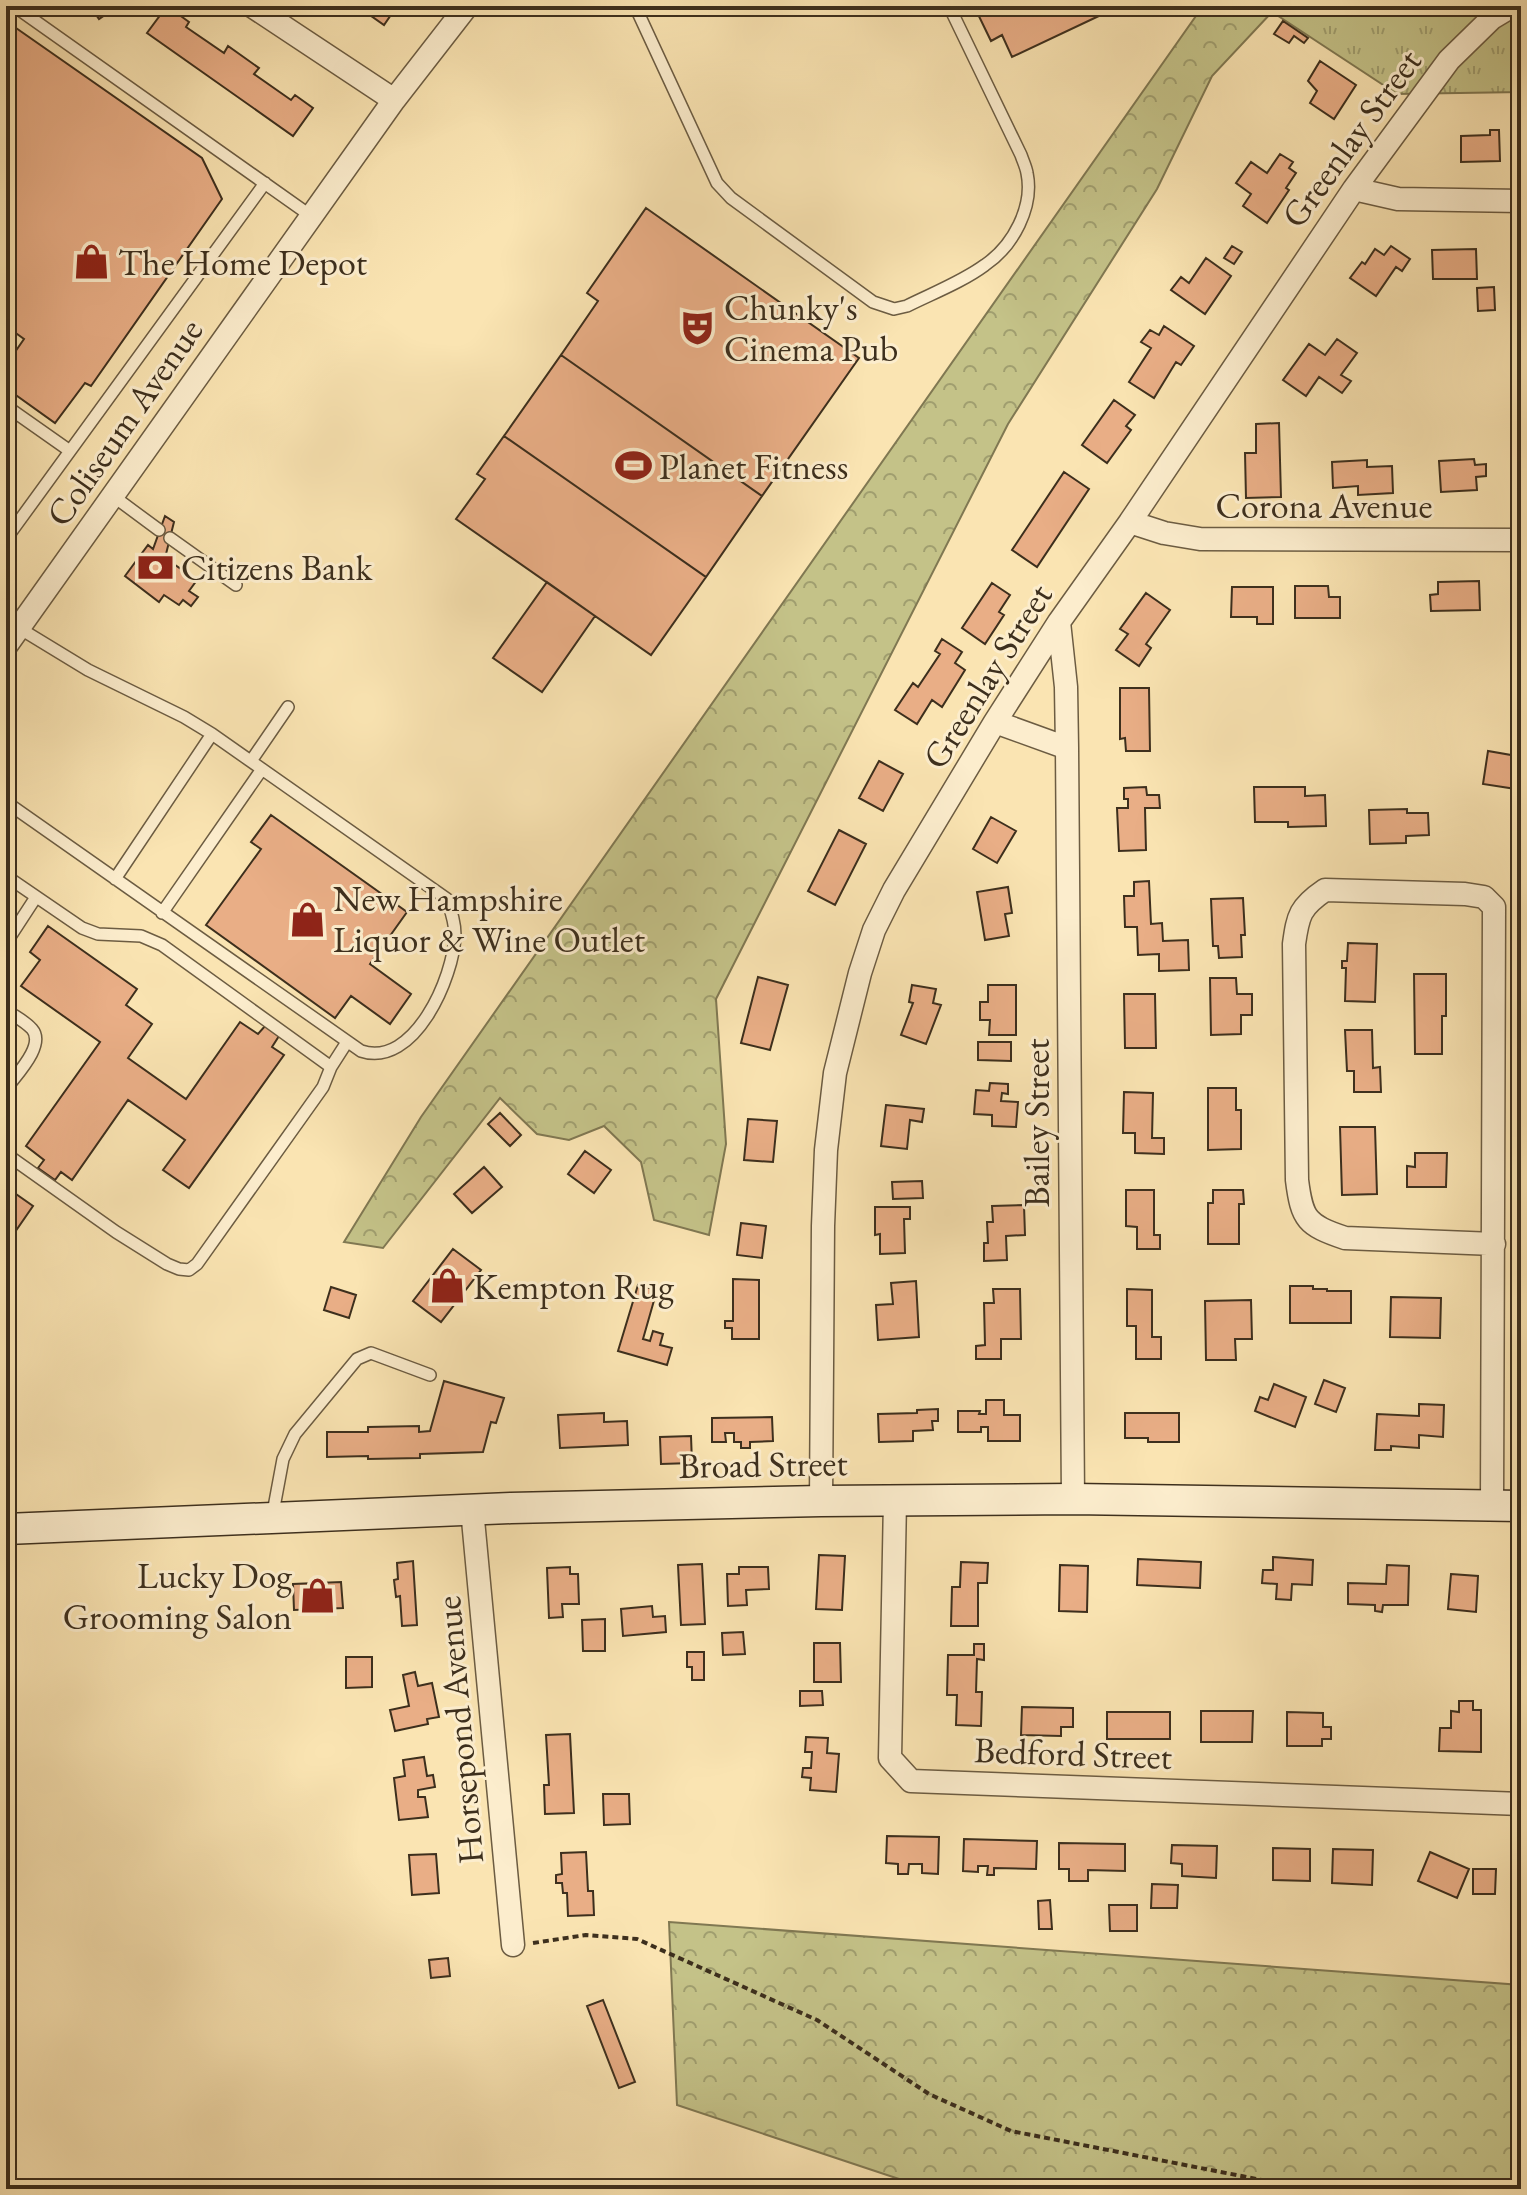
<svg xmlns="http://www.w3.org/2000/svg" width="1527" height="2195" viewBox="0 0 1527 2195" font-family="'EB Garamond',serif">
	<defs>
		<pattern id="forest-crowns" width="20" height="18" patternUnits="userSpaceOnUse" patternTransform="scale(2)"><rect width="20" height="18" fill="#c4c288"/><path d="M2 6a3 3 0 1 1 6 0M12 15a3 3 0 1 1 6 0" fill="none" stroke="#a09e6f"/></pattern>
		<pattern id="park-tufts" width="24" height="20" patternUnits="userSpaceOnUse" patternTransform="scale(2)"><rect width="24" height="20" fill="#c4c288"/><path d="M3 7l-1-3M5 7V3M7 7l1-3M15 17l-1-3M17 17v-4M19 17l1-3" fill="none" stroke="#a09e6f"/></pattern>
	</defs>
	<rect width="100%" height="100%" fill="#fae4b2"/>
	<filter id="stains"><feTurbulence type="fractalNoise" baseFrequency=".0025" numOctaves="4"/><feColorMatrix values="0 0 0 0 .2 0 0 0 0 .09 0 0 0 0 .02 0 0 0 .5 -.17"/></filter>
	<radialGradient id="worn" r=".72"><stop offset=".6" stop-color="#630" stop-opacity="0"/><stop offset="1" stop-color="#630" stop-opacity=".3"/></radialGradient>
	<path fill="url(#forest-crowns)" stroke="#807852" stroke-width="2" d="M1203,6H1263L1272,12L1212,76L1157,189L1008,424L716,999L726,1144L709,1235L654,1220L641,1162L604,1126L569,1140L537,1134L500,1098L383,1248L344,1242L421,1117Z
		M669,1922L1521,1985V2189H929L677,2105Z"/>
	<path fill="url(#park-tufts)" stroke="#807852" stroke-width="2" d="M1263,6H1521V92L1397,94Z"/>
	<path fill="#e9ae86" stroke="#3d2f1d" stroke-width="2" d="M90,6H118L99,19Z
		M167,6L189,22L186,27L224,53L228,46L259,68L254,74L291,100L295,95L313,108L293,136L147,33Z
		M357,6H397L384,25Z
		M974,6H1120L1012,57L1002,35L991,41Z
		M6,21L202,158L222,199L91,386L85,383L55,423L6,388V365L24,339L6,326Z
		M1283,21L1308,38L1304,43L1294,36L1289,43L1274,34Z
		M1320,61L1356,85L1334,119L1310,103L1317,91L1308,81Z
		M1490,130H1499L1500,161L1461,162V136L1490,135Z
		M1280,154L1293,162L1289,168L1296,173L1286,188L1289,190L1267,223L1243,206L1251,194L1236,183L1251,162L1267,173Z
		M646,208L859,358L762,496L561,355L598,301L587,293Z
		M1232,246L1242,252L1234,264L1224,258Z
		M1391,246L1410,259L1402,271L1396,267L1376,296L1350,278L1362,262L1365,264L1375,249L1384,255Z
		M1476,249L1477,279H1433L1432,250Z
		M1206,258L1231,276L1205,314L1171,290L1181,277L1189,283Z
		M1494,287L1495,310L1478,311L1477,288Z
		M1164,326L1194,346L1181,365L1176,362L1154,398L1129,382L1151,348L1141,342L1150,330L1159,335Z
		M1337,339L1357,353L1341,375L1351,381L1342,393L1319,377L1306,396L1283,380L1309,344L1325,355Z
		M561,355L762,496L706,577L504,436Z
		M1114,400L1135,415L1126,426L1131,430L1107,463L1082,445Z
		M1279,423L1281,497L1246,498L1245,453H1256V424Z
		M504,436L706,577L651,655L456,519L485,479L477,474Z
		M1474,459L1475,465L1486,464V476L1476,477L1477,490L1441,492L1439,461Z
		M1367,460V467L1392,466L1393,493L1358,495V486L1333,488L1332,462Z
		M1064,472L1089,489L1037,567L1012,550Z
		M165,516L174,522L165,558L197,580L189,591L198,597L191,606L183,600L179,605L164,595L159,602L125,576L148,545L153,549Z
		M1479,581L1480,610L1431,611L1430,595L1438,594V582Z
		M547,582L595,616L542,692L493,658Z
		M992,583L1010,595L999,612L1004,615L985,644L962,628Z
		M1295,586H1328L1329,597H1340V618H1295Z
		M1232,587H1273V624H1257V617H1231Z
		M1146,593L1170,610L1146,644L1151,648L1139,666L1116,650L1128,634L1120,629Z
		M942,639L962,652L955,663L965,670L942,707L932,700L917,724L895,710L913,683L918,687L940,654L935,651Z
		M1120,688H1149L1150,751H1126L1125,738L1120,739Z
		M1519,745H1521V779H1517L1516,789L1483,784L1488,751L1517,756Z
		M879,761L903,774L883,811L859,798Z
		M1146,787L1147,795H1159L1160,808H1145L1146,850L1119,851L1117,808H1128V799H1124V788Z
		M1254,787H1305V796L1325,795L1326,826L1288,827V822H1255Z
		M1407,809V813H1428L1429,835L1406,836V843L1370,844L1369,810Z
		M271,815L407,912L370,964L411,994L390,1024L351,996L335,1018L206,925L261,849L251,842Z
		M991,817L1016,831L997,863L973,849Z
		M839,830L866,844L835,905L808,891Z
		M1149,881L1151,924L1162,923L1163,941L1188,940L1189,970L1159,971V954L1138,955L1137,927H1125L1124,896H1134V882Z
		M1008,887L1012,913L1005,914L1009,936L985,940L977,892Z
		M1243,898L1245,935H1241L1242,957L1219,958L1218,946H1213L1211,899Z
		M48,926L137,989L126,1005L152,1024L128,1058L186,1099L240,1022L258,1034L265,1026L279,1036L272,1047L284,1055L189,1188L163,1170L185,1140L128,1100L72,1180L61,1172L55,1180L38,1168L44,1160L26,1146L100,1042L21,986L40,960L30,952Z
		M1348,943L1377,944L1375,1002L1345,1001L1346,968H1342V961H1347Z
		M1414,974H1446V1016H1442V1054H1415Z
		M758,977L788,985L770,1050L741,1043Z
		M1210,978H1236L1237,994H1252V1015H1241V1034L1211,1035Z
		M912,985L936,989L933,1003L941,1005L926,1044L901,1035L913,1003L909,1002Z
		M988,985H1016V1035H989L990,1020H980V1002H988Z
		M1124,994H1155L1156,1048H1125Z
		M1345,1030H1372L1373,1068L1380,1067L1381,1092H1354V1071H1347Z
		M978,1042H1011V1061L978,1060Z
		M990,1083L1008,1084V1094L1002,1093L1001,1101L1018,1102L1016,1127L992,1126V1115L974,1114L976,1090L989,1091Z
		M1208,1088H1236V1110H1241V1149L1208,1150Z
		M1124,1092L1153,1093L1152,1138H1164V1154L1135,1153V1133H1123Z
		M886,1105L924,1109L922,1122L910,1120L907,1149L881,1146Z
		M500,1113L521,1135L510,1146L488,1124Z
		M748,1119L777,1121L773,1162L744,1160Z
		M1340,1127H1375L1377,1194L1342,1195Z
		M585,1151L611,1170L594,1193L568,1174Z
		M1415,1153H1447L1446,1187H1407V1166L1415,1167Z
		M484,1167L502,1187L472,1213L454,1194Z
		M922,1181L923,1198L893,1199L892,1182Z
		M6,1187L33,1206L6,1245Z
		M1126,1190H1154V1235H1160V1249H1137V1227L1126,1226Z
		M1213,1190H1243L1244,1204H1239V1244H1208V1203H1213Z
		M1024,1205L1025,1235L1006,1236L1007,1260L984,1261V1243H988L987,1222H993L992,1206Z
		M875,1207H910V1219H904L905,1253L880,1254V1234L875,1235Z
		M741,1223L766,1226L762,1258L737,1255Z
		M453,1249L481,1270L441,1322L413,1301Z
		M733,1279L759,1280V1339H732V1328H725V1321H733Z
		M916,1281L919,1337L878,1340L876,1305L893,1304L891,1283Z
		M638,1285L657,1290L643,1339L650,1341L653,1331L663,1334L660,1345L672,1348L667,1365L618,1351Z
		M1290,1286H1313V1289H1327V1291H1351V1323H1290Z
		M331,1287L356,1295L349,1318L324,1310Z
		M993,1289H1020L1021,1339H1001V1359H976V1346L985,1345L984,1303H994Z
		M1127,1289L1152,1290V1337H1161V1359H1136V1326H1127Z
		M1391,1297L1441,1298L1440,1338L1390,1337Z
		M1251,1300L1252,1339H1235L1236,1360H1206L1205,1301Z
		M1324,1380L1345,1388L1336,1412L1315,1404Z
		M444,1381L504,1398L496,1423L491,1422L483,1452L420,1454V1458L368,1459V1456L327,1457V1432H368V1427L419,1426V1432L430,1431Z
		M1274,1384L1306,1397L1295,1427L1255,1411L1260,1397L1268,1400Z
		M986,1400H1004V1415H1020V1441H988V1427H981V1432H958V1411H980L979,1414H986Z
		M1419,1404L1444,1405L1443,1437L1419,1435V1448L1391,1446V1450H1375L1377,1414L1419,1416Z
		M938,1409V1421H932L933,1430L913,1431V1441L879,1442L878,1414L917,1413V1410Z
		M604,1413V1422L627,1421L628,1445L560,1448L558,1415Z
		M1125,1413H1179V1442H1148V1438H1125Z
		M772,1417L773,1441L750,1442V1448H741V1442H734V1433H725L726,1442H712V1418Z
		M691,1436L692,1463L661,1464L660,1437Z
		M819,1555L845,1556L842,1610L816,1609Z
		M1273,1557L1313,1560L1312,1585L1292,1584L1291,1600L1276,1599L1277,1584L1262,1583L1263,1570H1273Z
		M1138,1559L1201,1562L1200,1588L1137,1585Z
		M413,1561L417,1625L402,1626L400,1596L396,1597L394,1580L398,1579L397,1563Z
		M961,1562L988,1563L987,1583H978V1626H951L952,1587H960Z
		M702,1564L705,1624L681,1625L678,1565Z
		M1060,1565L1088,1566L1087,1612L1059,1611Z
		M1387,1565L1409,1566L1408,1605H1383L1382,1612L1375,1611V1605L1348,1604V1583L1386,1584Z
		M570,1567V1574H578L579,1604H562L563,1617L549,1618L547,1568Z
		M739,1567H768L769,1589L746,1590L747,1605L728,1606L727,1574H739Z
		M1451,1574L1478,1576L1476,1612L1448,1609Z
		M341,1582L343,1608L294,1610L293,1584Z
		M652,1606L653,1617L665,1616L666,1632L623,1636L621,1609Z
		M605,1619V1651H583L582,1620Z
		M743,1632L745,1654L723,1655L722,1633Z
		M814,1643H840L841,1682H814Z
		M974,1644H984V1660L977,1659L976,1692H982L981,1726L956,1725L957,1695H947L948,1655H974Z
		M687,1652H704V1680H692V1667H687Z
		M346,1657H372V1687L346,1688Z
		M415,1672L418,1686L432,1683L439,1717L427,1719L428,1724L395,1731L390,1710L409,1706L403,1675Z
		M800,1691H822L823,1705L800,1706Z
		M1459,1701H1473V1710H1481V1752L1439,1751L1440,1728H1451V1711L1459,1712Z
		M1022,1707L1073,1708V1727H1061V1736L1021,1735Z
		M1201,1711H1253L1252,1742H1201Z
		M1107,1712H1170V1739H1107Z
		M1287,1712L1323,1713V1727H1331V1739H1322V1746H1287Z
		M570,1734L574,1813L545,1814L544,1785H549L546,1735Z
		M806,1737L828,1738L827,1753L839,1754L836,1792L810,1790L811,1778L802,1777L803,1768H811L812,1752H805Z
		M424,1757L427,1776L433,1775L435,1787L418,1790V1797H425L428,1817L399,1820L394,1778L405,1776L403,1760Z
		M603,1794H629L630,1824L604,1825Z
		M887,1836L939,1837L938,1874L922,1873V1864H909L908,1874H898V1864L886,1863Z
		M964,1839L1037,1841L1036,1869L994,1868V1875H987L988,1866H978V1872L963,1871Z
		M1059,1843L1125,1844V1871L1088,1870V1881H1069V1869H1059Z
		M1172,1845L1217,1846L1216,1878L1182,1876V1864L1171,1863Z
		M1273,1848L1310,1849V1881L1273,1880Z
		M1333,1849L1373,1850L1372,1885L1332,1883Z
		M586,1852L588,1891H593L594,1915L568,1916L567,1893H563L562,1883H556V1875L562,1874L561,1853Z
		M1430,1852L1469,1869L1457,1898L1418,1881Z
		M436,1854L439,1893L412,1895L409,1855Z
		M1473,1869H1496L1495,1894H1473Z
		M1152,1884L1178,1885L1177,1908H1151Z
		M1050,1900L1052,1929H1039L1038,1901Z
		M1109,1905H1137V1931H1110Z
		M448,1958L450,1976L431,1978L429,1960Z
		M603,2000L635,2082L619,2088L587,2006Z"/>
	<g fill="none" stroke-linecap="round" stroke-linejoin="round">
		<defs>
			<path id="service" d="M14,6L311,216
				M635,6L717,183L731,198L873,302L894,309L907,306C933,293 962,282 985,265C1013,246 1034,207 1027,173C1026,167 1023,161 1021,155L949,6
				M6,406L70,451
				M113,496L159,530
				M170,538L236,585
				M6,539L265,183
				M251,761L288,707
				M6,802L361,1051C414,1069 454,977 455,935C455,922 451,911 447,899L212,734L184,717L88,670L19,628
				M6,876L82,928L98,934L141,936L162,945L331,1067L323,1087L197,1264L189,1270L179,1269L167,1264L116,1232L6,1154
				M115,879L212,734
				M162,913L262,769
				M6,943L36,897
				M6,1010C14,1016 25,1021 32,1029C46,1045 16,1075 6,1089
				M331,1067L347,1042
				M272,1518L283,1459L295,1434L357,1359L371,1353L430,1375"/>
			<path id="minor" d="M252,6L394,100
				M1354,189L1398,199L1521,201
				M1130,522L1164,533L1200,539L1521,540
				M1059,622L1066,687L1067,748L1073,1499
				M6,646L394,100L467,6
				M995,722L1067,748
				M895,1500L890,1758L911,1781L1521,1804
				M821,1501L823,1226L826,1150L835,1073L860,973L874,930L894,890L995,722L1059,622L1130,522L1354,189L1449,60L1492,18L1512,6
				M1492,1505L1494,907L1484,897L1465,894L1325,890C1300,907 1298,915 1294,944L1297,1180C1302,1220 1307,1225 1345,1238L1494,1244
				M472,1509L513,1945"/>
			<path id="secondary" d="M6,1529L511,1508L821,1501L1073,1499L1521,1506"/>
		</defs>
		<use href="#service" stroke="#6c5c42" stroke-width="14"/>
		<use href="#minor" stroke="#6c5c42" stroke-width="25"/>
		<use href="#secondary" stroke="#3d2f1d" stroke-width="33"/>
		<path stroke="#3d2f1d" stroke-width="4" stroke-dasharray="6 4" stroke-linecap="butt" d="M533,1943L586,1935L637,1939L817,2020L929,2094L1011,2131L1308,2189
			M1386,2189H1403"/>
		<use href="#service" stroke="#fcedcd" stroke-width="11"/>
		<use href="#minor" stroke="#fcedcd" stroke-width="22"/>
		<use href="#secondary" stroke="#fcedcd" stroke-width="30"/>
	</g>
	<defs>
		<symbol id="shop-bare" viewBox="-9 -9 18 18"><path d="M-5-2.5h2.3a2.7 3.5 0 0 1 5.4 0H5L5.5 6h-11ZM-1.5-2.5h3a1.5 2.3 0 0 0-3 0Z" fill="#8f2418" stroke="#fcedcd" stroke-width="2.5" paint-order="stroke"/></symbol>
		<symbol id="theatre-bare" viewBox="-9 -9 18 18"><path d="M-5-5.5Q0-4 5-5.5V0Q5 5 0 6Q-5 5-5 0ZM-3.3-2.5H-1v1.5H-3.3ZM1-2.5H3.3v1.5H1ZM-2.8 1Q0 5.5 2.8 1Z" fill="#8f2418" stroke="#fcedcd" stroke-width="2.5" paint-order="stroke"/></symbol>
		<symbol id="stadium-bare" viewBox="-9 -9 18 18"><path d="M0-5a6.5 5 0 1 0 0 10a6.5 5 0 1 0 0-10ZM-3.5-1.8h7v3.6h-7Z" fill="#8f2418" stroke="#fcedcd" stroke-width="2.5" paint-order="stroke"/></symbol>
		<symbol id="bank-bare" viewBox="-9 -9 18 18"><path d="M-6-4H6V4H-6ZM0-2.3a2.3 2.3 0 1 0 0 4.6a2.3 2.3 0 1 0 0-4.6Z" fill="#8f2418" stroke="#fcedcd" stroke-width="2.5" paint-order="stroke"/></symbol>
	</defs>
	<g fill-rule="evenodd">
		<use href="#shop-bare" x="66" y="236" width="51" height="51"/>
		<use href="#theatre-bare" x="672" y="302" width="51" height="51"/>
		<use href="#stadium-bare" x="608" y="440" width="51" height="51"/>
		<use href="#bank-bare" x="130" y="542" width="51" height="51"/>
		<use href="#shop-bare" x="282" y="894" width="51" height="51"/>
		<use href="#shop-bare" x="422" y="1260" width="51" height="51"/>
		<use href="#shop-bare" x="292" y="1570" width="51" height="51"/>
	</g>
	<g text-anchor="middle" dominant-baseline="central" stroke-width="6" stroke-linejoin="round" paint-order="stroke">
		<g font-size="36" fill="#3d2f1d" stroke="#fcedcd">
			<text transform="translate(1351 138) rotate(-54)">Greenlay Street</text>
			<text transform="translate(124 422) rotate(-55)">Coliseum Avenue</text>
			<text x="1324" y="505">Corona Avenue</text>
			<text transform="translate(987 676) rotate(-58)">Greenlay Street</text>
			<text transform="translate(1036 1123) rotate(-90)">Bailey Street</text>
			<text transform="translate(763 1464) rotate(-1)">Broad Street</text>
			<text transform="translate(459 1730) rotate(-95)">Horsepond Avenue</text>
			<text transform="translate(1073 1753) rotate(2)">Bedford Street</text>
		</g>
		<g font-size="36" fill="#3d2f1d" stroke="#fcedcd" text-anchor="start">
			<text x="118" y="262">The Home Depot</text>
			<text x="724" y="307">Chunky's<tspan x="724" dy="41">Cinema Pub</tspan></text>
			<text x="659" y="466">Planet Fitness</text>
			<text x="181" y="567">Citizens Bank</text>
			<text x="333" y="898">New Hampshire<tspan x="333" dy="41">Liquor &amp; Wine Outlet</tspan></text>
			<text x="473" y="1286">Kempton Rug</text>
			<text x="292" y="1575" text-anchor="end">Lucky Dog<tspan x="292" dy="41">Grooming Salon</tspan></text>
		</g>
	</g>
	<rect width="1527" height="2195" fill="none" stroke="#fae4b2" stroke-width="32"/>
	<rect x="8" y="8" width="1511" height="2179" fill="none" stroke="#3d2f1d" stroke-width="4"/>
	<rect x="16" y="16" width="1495" height="2163" fill="none" stroke="#3d2f1d" stroke-width="2"/>
	<rect width="100%" height="100%" filter="url(#stains)"/>
	<rect width="100%" height="100%" fill="url(#worn)"/>
</svg>
